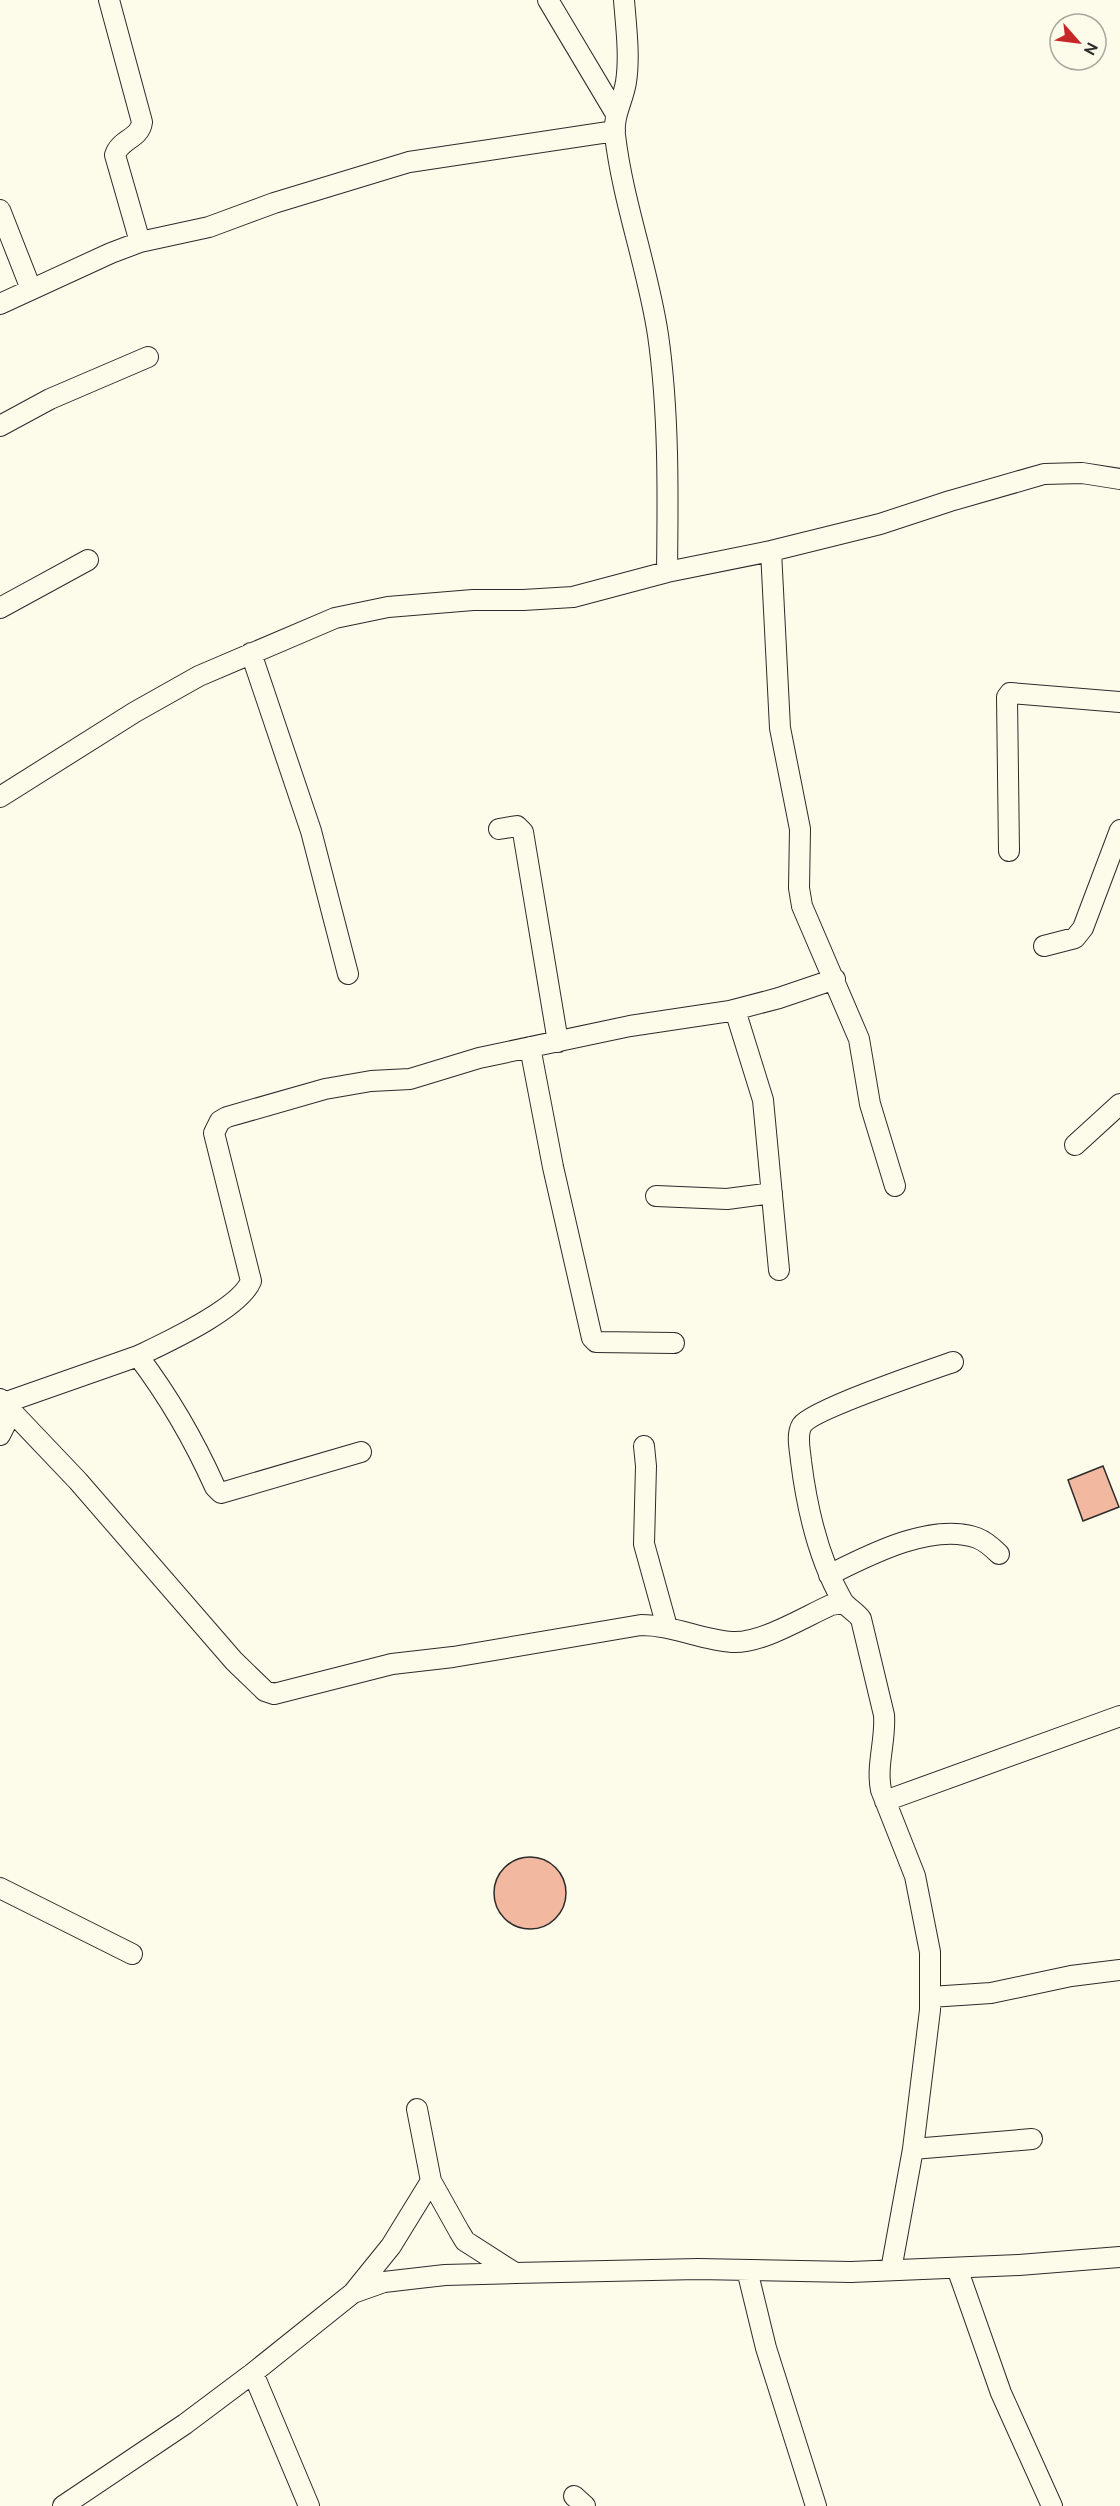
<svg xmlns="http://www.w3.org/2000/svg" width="1120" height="2506" viewBox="0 0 1120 2506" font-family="Ubuntu,sans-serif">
	<rect width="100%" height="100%" fill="#fdfbea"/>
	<path fill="#f2b8a0" stroke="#2b2b2b" stroke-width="1.5" d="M1103,1466L1119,1507L1083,1521L1068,1480Z
		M494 1893a36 36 0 1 1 72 0a36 36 0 1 1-72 0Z"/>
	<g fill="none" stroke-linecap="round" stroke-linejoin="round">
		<defs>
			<path id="minor" d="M109,0L142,122C140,139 120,139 115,155L140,242
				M548,0L616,114
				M624,0C626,26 630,56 626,82C623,101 613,115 615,135C623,203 648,268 658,335C669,412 668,494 667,572
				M0,210L31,289
				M0,304L111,253L140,242L209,227L274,203L409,162L615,131
				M0,426L50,399L148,357
				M771,551L780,728L800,829L799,888L802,906L859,1039L870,1104L895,1186
				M0,608L88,560
				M251,653L311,831L348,974
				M0,797L135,712L199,676L335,618L388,607L473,600H523L573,597L667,572L771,551L880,524L950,501L1044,474L1082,473L1120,479
				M499,829L517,826L523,832L558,1042
				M1009,851L1007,697L1010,693L1120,702
				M1044,946L1075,938L1083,928L1120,830
				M735,1010L763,1100L779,1270
				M530,1047L553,1167L592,1338L596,1342L674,1343
				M1075,1145L1120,1104
				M656,1196L727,1199L772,1193
				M138,1356C165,1343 240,1309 251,1281L214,1133L220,1121L227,1117L325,1089L371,1081L410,1079L479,1058L630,1026L730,1011L779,998L835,979
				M0,1399L78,1481L234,1661L265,1691L274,1694L392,1664L453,1657L641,1625C673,1625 701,1640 732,1642C761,1644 804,1617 831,1605L844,1603
				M4,1403L138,1356C169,1397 194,1440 215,1487L221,1493L361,1452
				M0,1435L12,1411
				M644,1446L646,1466L644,1544L667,1627
				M829,1575C869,1555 932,1522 977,1538C985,1541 993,1548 999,1554
				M885,1801L1120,1716
				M0,1888L132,1954
				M930,1997L991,1993L1071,1976L1120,1970
				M417,2109L431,2181L459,2231L465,2241L515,2273
				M913,2149L1032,2139
				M957,2268L1001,2393L1052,2506
				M747,2270L766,2348L816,2506
				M891,2270L913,2149L930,2010V1952L915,1876L881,1790C876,1765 886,1740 884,1715L861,1619C856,1612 846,1607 842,1600C818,1558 807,1509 801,1461C800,1449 796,1435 802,1425C812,1410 930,1370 953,1362
				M353,2293L391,2246L431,2181
				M253,2373L309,2506
				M574,2496L585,2506
				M63,2506L185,2424L253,2373L353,2293L384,2282L445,2275L515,2273L698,2269L851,2272L1019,2265L1120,2257"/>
		</defs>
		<use href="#minor" stroke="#2b2b2b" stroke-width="22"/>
		<use href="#minor" stroke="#fdfbea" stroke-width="20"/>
	</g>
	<g transform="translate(1078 42) rotate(118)"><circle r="28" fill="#fdfbea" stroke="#a9a89e" stroke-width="1.5"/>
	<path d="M0-4.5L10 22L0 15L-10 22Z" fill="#c62828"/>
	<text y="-9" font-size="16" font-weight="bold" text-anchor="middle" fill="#2b2b2b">N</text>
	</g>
</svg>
